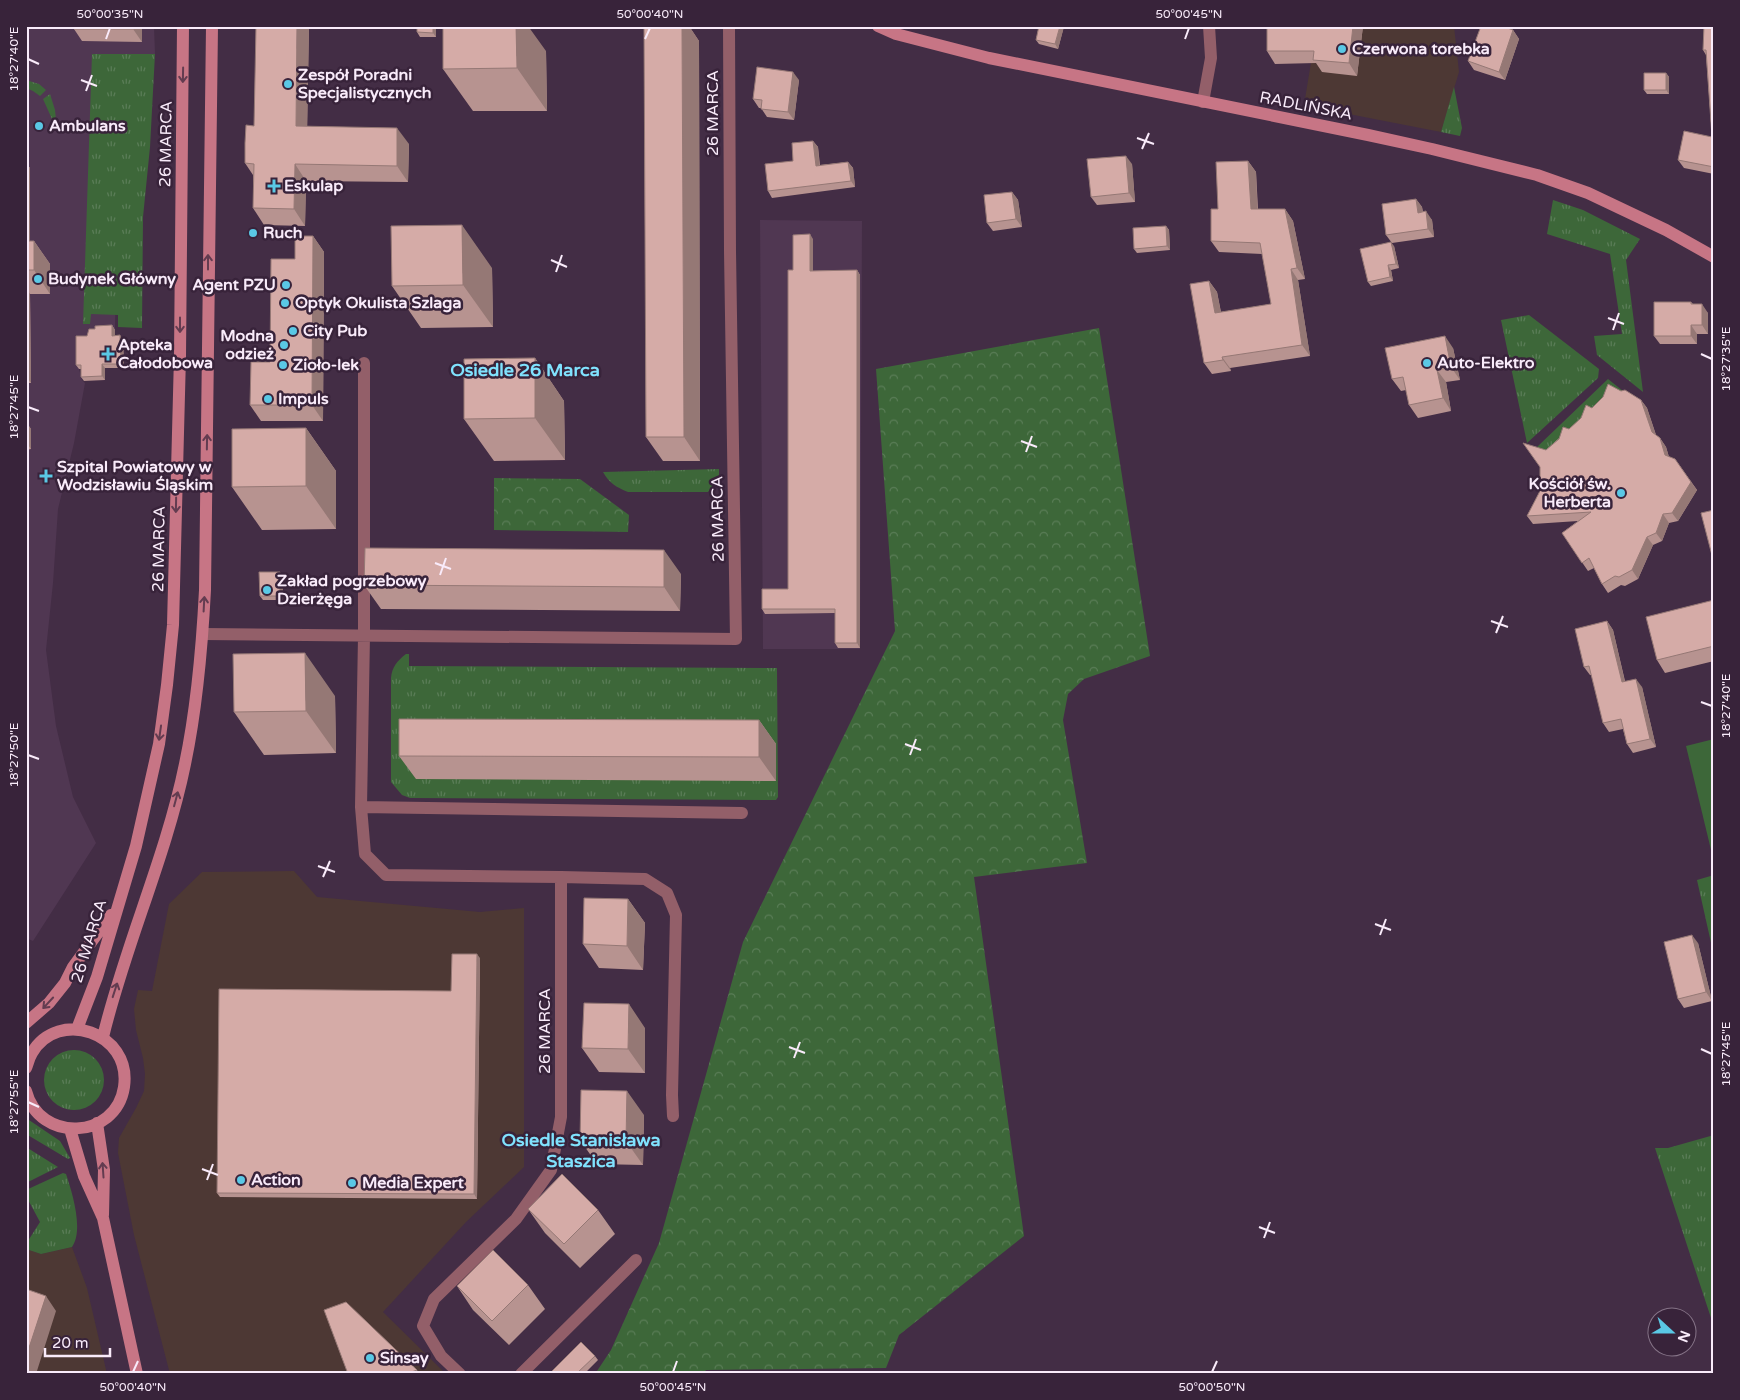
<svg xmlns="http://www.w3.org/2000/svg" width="1740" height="1400" viewBox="0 0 1740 1400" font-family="'Varela Round',sans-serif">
	<defs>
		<pattern id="grass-tufts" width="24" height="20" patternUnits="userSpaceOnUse" patternTransform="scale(1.25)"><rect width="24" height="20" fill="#3d6739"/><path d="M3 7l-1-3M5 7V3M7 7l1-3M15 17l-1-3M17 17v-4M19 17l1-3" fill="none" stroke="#5a7d57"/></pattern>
		<pattern id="forest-crowns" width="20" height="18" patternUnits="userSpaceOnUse" patternTransform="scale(1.25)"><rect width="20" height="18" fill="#3d6739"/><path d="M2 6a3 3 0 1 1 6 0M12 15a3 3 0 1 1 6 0" fill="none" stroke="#5a7d57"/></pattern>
	</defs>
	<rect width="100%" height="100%" fill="#432d45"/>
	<path fill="#4d3834" d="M1317,26H1454L1459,72L1441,132L1318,108L1305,99Z
		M294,871L317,897L480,912L524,908V1167L466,1222L383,1312L446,1374H170L134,1235L118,1153L119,1138L136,1108L144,1091L145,1074L143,1058L136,1030L134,1009L138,990L152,991L169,904L202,872Z
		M72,1247L87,1288L107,1374H26V1249L41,1254Z"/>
	<path fill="#503752" d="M26,26H154L155,54H141L137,157L117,211L115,329L78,341L79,369L82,380L85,383L74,443L58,509L53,583L46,650L56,726L73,797L96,843L33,941L26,938Z
		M760,220L862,221L860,649H763Z"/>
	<path fill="url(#grass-tufts)" d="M92,54H155L150,147L143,217L142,328L118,327V315L91,314L90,324H83Z
		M26,80L39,84L46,90L40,96L33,91L26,88Z
		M1454,87L1462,128L1460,136L1441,132Z
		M50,94L55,110L57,130L43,99Z
		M1553,200L1583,210L1640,239L1626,260L1643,392L1597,355L1594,336L1622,334L1610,254L1547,234Z
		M1529,315L1599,369L1598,378L1527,443L1501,320Z
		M1608,379L1623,391L1552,458L1537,447Z
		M719,469V478L708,492H628C616,487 609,483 603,472Z
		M406,654H409V666L777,668L778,797L776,800L410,798L402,795L391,782V678C392,667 397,661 406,654Z
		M1714,875V956L1697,880Z
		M44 1080a30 30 0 1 1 60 0a30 30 0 1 1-60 0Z
		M26,1118L60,1141L70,1158L68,1159L26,1134Z
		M1714,1135V1327L1655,1148H1668Z
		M26,1147L58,1167L26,1183Z
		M63,1173L66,1174C72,1192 84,1230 72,1247L41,1254L26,1249V1244L40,1222L26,1196V1190Z"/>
	<path fill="url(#forest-crowns)" d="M1099,328L1150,656L1084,679L1068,694L1063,720L1087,863L974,877L1024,1236L899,1335L886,1368L706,1370L703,1374H595L611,1350L659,1243L743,942L895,631L876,369Z
		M494,478L580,479L629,515L628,532L494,530Z"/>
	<path fill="#3d6739" d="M1714,739V854H1712L1686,746Z"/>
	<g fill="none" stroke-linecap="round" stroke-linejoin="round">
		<path stroke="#935f69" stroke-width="12" d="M1203,102L1211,58L1209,26
			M364,363V636L361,807L365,854L386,875L561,877V1117L551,1170L516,1219L434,1299L423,1326L441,1356L460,1374
			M203,634L736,639L730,251L729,26
			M361,807L742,813
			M561,877L645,879L667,893L676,915L672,1095L673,1116
			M521,1374L636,1260"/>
		<path stroke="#c77585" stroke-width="12" d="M878,26L896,34L989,58L1368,135L1432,149L1537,175L1588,193L1666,230L1714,257
			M26,1023L49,1003L65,983L73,967L111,915
			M77,1029L97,977L136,846L159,744L167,685L173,625L180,356L183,26
			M103,1037C125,945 166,857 185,764C197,707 202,648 205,590L212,26
			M26,1068C28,1063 29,1058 32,1053C58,1008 132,1032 124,1087C116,1140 39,1143 26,1091
			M97,1123L104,1170L103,1215
			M70,1129L84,1176L103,1218L137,1374"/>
	</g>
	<path fill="#b79390" d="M142,26V42L82,41L74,29Z
		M309,26L307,126L409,144L408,182L306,181L305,226L264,225L253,208V175L245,163L254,126Z
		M436,26V37H420L417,32Z
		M644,26H689L699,41L700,461H663L646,437Z
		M1039,26H1064L1058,49L1039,44L1036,40Z
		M1363,26L1357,76L1322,72L1316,63L1275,64L1267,51Z
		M1714,26V174L1684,168L1678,160L1712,137L1706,55L1703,50Z
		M1513,30L1519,39L1505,80L1474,70L1468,61Z
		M546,51L547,111H473L443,69Z
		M1666,73L1669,77V94H1647L1644,90Z
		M799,80L794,120L767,117L761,108H759L753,99Z
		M813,141L818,147L820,165L848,162L853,168L855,187L772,198L768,191L793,161Z
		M1248,161L1256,172L1258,209H1285L1293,221L1305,279L1298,280L1310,356L1230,368L1231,371L1212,374L1204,363L1209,281L1217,292L1221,312L1271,304L1262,254L1219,252L1211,241L1218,209Z
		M26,163L30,168V241H34L50,264V294H30L31,383H26Z
		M1132,164L1135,202L1097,205L1091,197Z
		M1012,192L1018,200L1022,227L993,231L987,223Z
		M1416,199L1422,207L1423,212L1432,220L1434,237L1392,243L1386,235Z
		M1166,226L1169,230L1170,250L1137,253L1134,249Z
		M313,236L324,252L323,421H261L250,405L270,362L295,259Z
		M813,239V271L857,270L860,275V648H838L835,643V613L765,614L762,609L788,589L793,270Z
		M1394,246L1399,268L1391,270L1393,281L1371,286L1368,282Z
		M492,268L493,327L421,328L392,286Z
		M1691,302L1693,304L1708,313V334H1697V344H1660L1654,336Z
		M112,325L115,330V335L123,340L124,368H105V380L84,381L81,377V369H79L76,365L87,336L95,329Z
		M1453,348L1460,380L1446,382L1451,411L1418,418L1409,405L1406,390L1401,391L1392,379Z
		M535,358L564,401L565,460L494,461L464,419Z
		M1621,391L1641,400L1647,408L1656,435L1660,438L1666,447L1669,457L1675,459L1697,490L1678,521L1669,523L1662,541L1653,545L1638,579L1625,586L1621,585L1608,593L1602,584L1594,568L1588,571L1562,533L1578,521L1533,524L1527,516L1540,491L1546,450L1569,429Z
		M26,422L31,429V449L26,450Z
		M306,428L336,471V529L262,530L232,487Z
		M681,574L680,611L381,609L364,585Z
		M283,576V600H263L260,596Z
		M1714,600V661L1665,673L1657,660Z
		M1607,621L1613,630L1625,681L1642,687L1656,747L1633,753L1627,744L1623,729L1609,732L1603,723L1592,675H1590L1584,667Z
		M335,696L336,753L264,755L234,712Z
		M759,720L776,744V781L416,779L399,756Z
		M628,899L645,923L643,970L599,968L583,944Z
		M1698,943L1712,1001L1684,1008L1678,999Z
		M480,958L477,1199L220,1197L217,1193L451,991Z
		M645,1028V1073L599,1072L582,1048Z
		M644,1115L643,1165L597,1164L580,1140Z
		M528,1209L598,1210L615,1234L580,1268L545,1233Z
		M528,1285L545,1309L509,1345L473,1310L457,1286Z
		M595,1356L598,1360L584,1374H549Z
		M417,1370L419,1374H348Z"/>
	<path fill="#957875" d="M133,26H142V42L133,29Z
		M297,26H309L307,143L296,126Z
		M433,26H436V37L433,33Z
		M516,26H528L546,51L547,111L517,68Z
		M682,26H689L699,41L700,461L684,437Z
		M1060,26L1064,27L1058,49L1055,44Z
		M1353,26H1363L1357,76L1349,63Z
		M1513,30L1519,39L1505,80L1499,72Z
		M793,72L799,80L794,120L788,112Z
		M1666,73L1669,77V94L1666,90Z
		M397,128L409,144L408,182L397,166Z
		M813,141L818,147L820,172L816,166Z
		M1126,156L1132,164L1135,202L1129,193Z
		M1248,161L1256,172L1258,221L1251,209Z
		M848,162L853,168L855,187L851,181Z
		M26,163L30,168V264L26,259Z
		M295,164L306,181L305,226L294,209Z
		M1012,192L1018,200L1022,227L1016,219Z
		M1416,199L1422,207L1424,221L1418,213Z
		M1285,209L1293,221L1305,279L1297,268Z
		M1426,211L1432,220L1434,237L1428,229Z
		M462,225L492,268L493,327L463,285Z
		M1166,226L1169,230L1170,250L1167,246Z
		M810,234L813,239V275L810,271Z
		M313,236L324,252L323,421L312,405Z
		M34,241L50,264V294L34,270Z
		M1391,242L1394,246L1399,268L1396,264Z
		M1388,265L1391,270L1393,281L1390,277Z
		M1291,269L1298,280L1310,356L1302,345Z
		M857,270L860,275V648L857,643Z
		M1209,281L1217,292L1223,324L1215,313Z
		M26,288L30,294L31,383L26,376Z
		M1702,304L1708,313V334L1702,325Z
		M112,325L115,330V340L112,336Z
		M1691,325L1697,334V344L1691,336Z
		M120,335L123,340L124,368L121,364Z
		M1445,336L1453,348L1460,380L1451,367Z
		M1222,357L1230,368L1231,371L1223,360Z
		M535,358L564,401L565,460L535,418Z
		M102,364L105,368V380L102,376Z
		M1437,370L1446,382L1451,411L1443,398Z
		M1641,400L1647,408L1658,441L1652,432Z
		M26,422L31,429V449L26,442Z
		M306,428L336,471V529L306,486Z
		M1660,438L1666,447L1671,464L1665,455Z
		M1691,482L1697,490L1678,521L1672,513Z
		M1663,514L1669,523L1662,541L1656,533Z
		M1647,537L1653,545L1638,579L1632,570Z
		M664,550L681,574L680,611L664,587Z
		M280,572L283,576V600L280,596Z
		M1607,621L1613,630L1627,691L1622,682Z
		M305,653L335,696L336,753L306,711Z
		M1636,679L1642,687L1656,747L1650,739Z
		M759,720L776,744V781L759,757Z
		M628,899L645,923L643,970L627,946Z
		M1692,935L1698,943L1712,1001L1706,992Z
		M477,954L480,958L477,1199L474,1194Z
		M629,1004L645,1028V1073L628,1049Z
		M627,1091L644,1115L643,1165L626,1141Z
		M46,1296L56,1311L36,1374H26V1357Z"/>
	<path fill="#d5aba7" stroke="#957875" d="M74,26H133V29H74Z
		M256,26H297L296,126L397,128V166L295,164L294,209L253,208L254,164L245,163V143L246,125L254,126Z
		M417,26H433V33L417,32Z
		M443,26H516L517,68L443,69Z
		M644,26H682L684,437H646Z
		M1039,26H1060L1055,44L1036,40Z
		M1267,26H1353L1349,63L1313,60L1314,51H1267Z
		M1481,26H1502L1513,30L1499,72L1468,61Z
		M1704,26H1714V167L1678,160L1684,131L1712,137L1706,50H1703Z
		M757,67L793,72L788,112L761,109L762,100L753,99Z
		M1644,73H1666V90H1644Z
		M813,141L816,166L848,162L851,181L768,191L765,164L793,161L792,143Z
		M1126,156L1129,193L1091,197L1087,159Z
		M1248,161L1251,209H1285L1297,268L1291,269L1302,345L1222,357L1223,360L1204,363L1190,284L1209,281L1215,313L1271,304L1260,243L1211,241V209H1218L1216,162Z
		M1012,192L1016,219L987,223L984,195Z
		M1416,199L1418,213L1426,211L1428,229L1386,235L1382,204Z
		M462,225L463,285L392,286L391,226Z
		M1166,226L1167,246L1134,249L1133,228Z
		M810,234V271L857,270V643H835V609H762V589H788V270H793V235Z
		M295,236H313L312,405H250L251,362H270L271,259H295Z
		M26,241H34V270H26Z
		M1391,242L1396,264L1388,265L1390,277L1368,282L1360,249Z
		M1654,302H1691V304H1702V325H1691V336H1654Z
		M112,325V336L120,335L121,364H102V376L81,377V365H76V336H87L89,329H95V326Z
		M1445,336L1451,367L1437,370L1443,398L1409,405L1403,377L1392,379L1385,348Z
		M535,358V418L464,419V359Z
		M1608,384L1621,391L1625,390L1641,400L1652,432L1660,438L1665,455L1675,459L1691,482L1672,513L1663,514L1656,533L1647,537L1632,570L1619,577L1615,576L1602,584L1589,558L1582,563L1562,533L1591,512L1527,516L1540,491V467L1523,443L1546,450L1559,439L1563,427L1569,429L1581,418L1586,405L1592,408L1603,397Z
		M306,428V486L232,487V429Z
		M1714,510V563L1701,513Z
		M365,548L664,550V587L364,585Z
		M259,572H280V596H260Z
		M1714,600V646L1657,660L1646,617Z
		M1607,621L1622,682L1636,679L1650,739L1627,744L1621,719L1603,723L1589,666L1584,667L1575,629Z
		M305,653L306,711L234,712L233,654Z
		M399,719L759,720V757L399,756Z
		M584,898L628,899L627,946L583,944Z
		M1692,935L1706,992L1678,999L1664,942Z
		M452,954H477L474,1194L217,1193L219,989L451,991Z
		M584,1003L629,1004L628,1049L582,1048Z
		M581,1090L627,1091L626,1141L580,1140Z
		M562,1174L598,1210L564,1244L528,1209Z
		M493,1250L528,1285L492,1321L457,1286Z
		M26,1289L46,1296L26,1357Z
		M346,1302L417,1370L406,1374H348L324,1310Z
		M581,1342L595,1356L576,1374H549Z"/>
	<defs><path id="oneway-shaft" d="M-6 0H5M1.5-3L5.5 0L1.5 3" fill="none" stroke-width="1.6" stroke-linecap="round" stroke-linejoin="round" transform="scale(1.25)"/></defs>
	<g stroke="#633c50">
		<use href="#oneway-shaft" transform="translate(183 75) rotate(91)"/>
		<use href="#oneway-shaft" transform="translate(208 262) rotate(-90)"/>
		<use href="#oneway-shaft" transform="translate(180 325) rotate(90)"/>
		<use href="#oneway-shaft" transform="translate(207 442) rotate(-89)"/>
		<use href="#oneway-shaft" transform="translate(176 505) rotate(91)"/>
		<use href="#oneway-shaft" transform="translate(204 604) rotate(-87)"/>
		<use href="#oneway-shaft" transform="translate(160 733) rotate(98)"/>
		<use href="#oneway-shaft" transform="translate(176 799) rotate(-75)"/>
		<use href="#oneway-shaft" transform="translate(115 990) rotate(-72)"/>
		<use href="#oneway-shaft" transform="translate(48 1003) rotate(133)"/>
		<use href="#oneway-shaft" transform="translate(103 1170) rotate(-94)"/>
	</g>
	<path fill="none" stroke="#f9ebfa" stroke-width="2" d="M106,39L110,28M645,39L650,28M1185,39L1189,28M28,59L39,64M81,80L97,86M86,91L92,75M1137,138L1154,144M1142,149L1149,133M551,260L567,267M556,272L562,255M1608,318L1624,324M1613,330L1619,313M1701,354L1712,359M28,407L39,411M1021,441L1037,447M1026,452L1032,436M435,563L451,569M440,575L446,558M1491,621L1508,627M1496,633L1503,616M1701,702L1712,706M905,744L921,750M28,755L39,759M910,755L916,739M318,866L335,872M323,877L330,861M1375,924L1391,930M1380,935L1386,919M789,1047L805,1053M1701,1049L1712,1054M794,1058L800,1042M28,1102L39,1107M202,1169L218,1175M207,1180L213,1164M1259,1227L1275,1233M1264,1238L1270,1222M133,1372L138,1361M673,1372L677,1361M1212,1372L1217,1361"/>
	<g fill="#5ac8e5" stroke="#38233a" stroke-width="2">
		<circle cx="1342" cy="49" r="5"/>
		<circle cx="288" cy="84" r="5"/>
		<circle cx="39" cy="126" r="5"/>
		<path d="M271.5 178.5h5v5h5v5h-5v5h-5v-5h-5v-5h5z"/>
		<circle cx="253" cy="233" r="5"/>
		<circle cx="38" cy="279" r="5"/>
		<circle cx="286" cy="285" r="5"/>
		<circle cx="285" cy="303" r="5"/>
		<circle cx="293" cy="331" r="5"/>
		<circle cx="284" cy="345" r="5"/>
		<path d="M105.5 346.5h5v5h5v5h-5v5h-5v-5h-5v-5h5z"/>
		<circle cx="1427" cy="363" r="5"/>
		<circle cx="283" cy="365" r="5"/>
		<circle cx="268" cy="399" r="5"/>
		<path d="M43.5 468.5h5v5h5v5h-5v5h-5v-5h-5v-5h5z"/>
		<circle cx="1621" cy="493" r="5"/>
		<circle cx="267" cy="590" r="5"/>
		<circle cx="241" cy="1180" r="5"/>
		<circle cx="352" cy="1183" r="5"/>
		<circle cx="370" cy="1358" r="5"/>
	</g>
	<g text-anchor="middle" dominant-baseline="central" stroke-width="5" stroke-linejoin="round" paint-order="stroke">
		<g font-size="16" font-weight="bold" fill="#f9ebfa" stroke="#38233a" text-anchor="start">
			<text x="1352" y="49">Czerwona torebka</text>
			<text x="298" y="75">Zespół Poradni<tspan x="298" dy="18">Specjalistycznych</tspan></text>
			<text x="49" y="126">Ambulans</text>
			<text x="284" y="186">Eskulap</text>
			<text x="263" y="233">Ruch</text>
			<text x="48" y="279">Budynek Główny</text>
			<text x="276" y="285" text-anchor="end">Agent PZU</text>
			<text x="295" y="303">Optyk Okulista Szlaga</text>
			<text x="303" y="331">City Pub</text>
			<text x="274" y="336" text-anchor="end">Modna<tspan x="274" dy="18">odzież</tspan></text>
			<text x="118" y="345">Apteka<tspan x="118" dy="18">Całodobowa</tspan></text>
			<text x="1437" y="363">Auto-Elektro</text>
			<text x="293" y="365">Zioło-lek</text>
			<text x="278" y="399">Impuls</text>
			<text x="57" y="467">Szpital Powiatowy w<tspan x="57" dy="18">Wodzisławiu Śląskim</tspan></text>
			<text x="1611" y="484" text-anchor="end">Kościół św.<tspan x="1611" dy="18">Herberta</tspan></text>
			<text x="277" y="581">Zakład pogrzebowy<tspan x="277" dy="18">Dzierżęga</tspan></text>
			<text x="251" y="1180">Action</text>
			<text x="362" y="1183">Media Expert</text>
			<text x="380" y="1358">Sinsay</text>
		</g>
		<g font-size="16" fill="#f9ebfa" stroke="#38233a">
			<text transform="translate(1306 106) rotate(11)">RADLIŃSKA</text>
			<text transform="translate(713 113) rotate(-90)">26 MARCA</text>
			<text transform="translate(166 144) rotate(-89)">26 MARCA</text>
			<text transform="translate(718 519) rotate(-91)">26 MARCA</text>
			<text transform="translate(159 549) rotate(-89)">26 MARCA</text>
			<text transform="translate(89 941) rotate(-73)">26 MARCA</text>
			<text transform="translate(545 1031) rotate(-90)">26 MARCA</text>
		</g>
		<g font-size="18" font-weight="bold" fill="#80e2fe" stroke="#38233a">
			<text x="525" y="370">Osiedle 26 Marca</text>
			<text x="581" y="1140">Osiedle Stanisława<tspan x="581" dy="21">Staszica</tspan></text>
		</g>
	</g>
	<rect width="1740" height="1400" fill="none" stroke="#38233a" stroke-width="55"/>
	<g transform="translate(1672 1332) rotate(111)"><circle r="24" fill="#38233a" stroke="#857387"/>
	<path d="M0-4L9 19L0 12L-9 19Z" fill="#5ac8e5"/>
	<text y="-8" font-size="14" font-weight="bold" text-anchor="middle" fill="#f9ebfa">N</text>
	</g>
	<path d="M45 1348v8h65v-8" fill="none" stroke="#f9ebfa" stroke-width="2.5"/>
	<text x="52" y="1348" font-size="15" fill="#f9ebfa" stroke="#38233a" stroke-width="4" paint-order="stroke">20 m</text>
	<rect x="28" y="28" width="1684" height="1344" fill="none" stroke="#f9ebfa" stroke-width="2"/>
	<g font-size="12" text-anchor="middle" fill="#f9ebfa">
		<text x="110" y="18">50°00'35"N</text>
		<text x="650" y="18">50°00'40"N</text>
		<text x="1189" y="18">50°00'45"N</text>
		<text transform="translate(14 59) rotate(-90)" y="4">18°27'40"E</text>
		<text transform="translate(1726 359) rotate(-90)" y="4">18°27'35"E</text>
		<text transform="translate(14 407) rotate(-90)" y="4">18°27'45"E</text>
		<text transform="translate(1726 706) rotate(-90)" y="4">18°27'40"E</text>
		<text transform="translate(14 755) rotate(-90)" y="4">18°27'50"E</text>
		<text transform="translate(1726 1054) rotate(-90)" y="4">18°27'45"E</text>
		<text transform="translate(14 1102) rotate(-90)" y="4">18°27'55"E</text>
		<text x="133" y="1391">50°00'40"N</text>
		<text x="673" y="1391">50°00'45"N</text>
		<text x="1212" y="1391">50°00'50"N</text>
	</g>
</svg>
